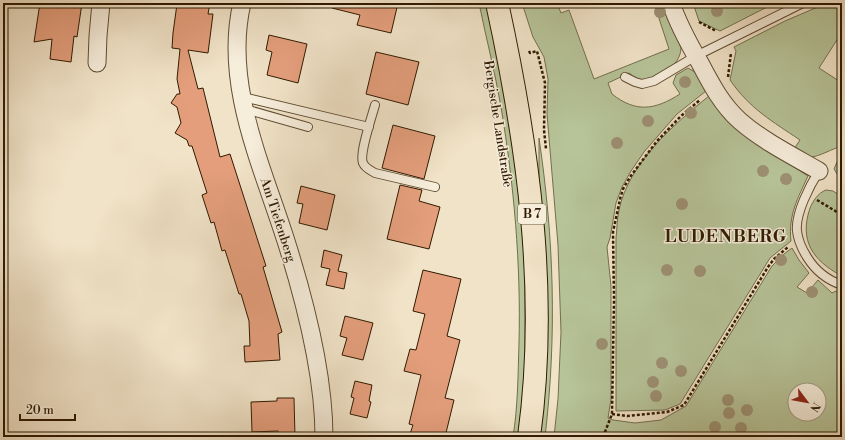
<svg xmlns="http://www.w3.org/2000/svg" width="845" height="440" viewBox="0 0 845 440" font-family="'Libre Bodoni',serif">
	<rect width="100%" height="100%" fill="#f1e3c8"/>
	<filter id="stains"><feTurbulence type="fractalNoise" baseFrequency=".005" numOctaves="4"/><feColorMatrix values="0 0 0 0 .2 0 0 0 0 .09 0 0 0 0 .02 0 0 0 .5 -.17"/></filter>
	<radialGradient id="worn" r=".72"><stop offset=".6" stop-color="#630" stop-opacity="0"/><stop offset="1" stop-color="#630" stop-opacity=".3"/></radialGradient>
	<path fill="#b7c499" stroke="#736f4c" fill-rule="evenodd" d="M479,3H486L494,39L513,139L525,249V374L518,437H513C518,406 518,374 519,343C521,264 514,185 501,107C495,72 486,38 479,3Z
		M522,3H557L561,13L569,10L594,79L669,49L654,3H665L681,48C680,67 662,72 648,81L637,79L629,73L608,83L612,94C636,113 655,110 680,94L673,83L676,75L688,68L695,72L706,91L677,114L644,152L631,171L622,187L616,203L610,238L607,247L611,286V399L608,418L613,420L635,423L661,420L686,406L772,266L784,254L792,248L799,260L809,273L797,287L807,293L818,280L832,293L836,291L842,293V437H554L558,399L561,332L558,245L547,114L548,79L544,57L533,37ZM795,390H819V414H795Z
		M693,3H775L720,31L699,21Z
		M827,3H842V32L819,68L842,83V146C834,148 818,157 811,157C806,157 799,151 794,149L800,140C772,121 750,109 730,80L736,51L734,47L785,21Z
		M709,96L754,141L808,176C798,198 788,215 791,241L770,258L680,404L665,410L616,411V238C617,229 617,219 619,210C629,163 673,125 709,96Z
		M539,138C554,240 557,334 545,437H540L543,403L547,308L546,263L539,184Z
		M842,158V180L839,177L834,169L837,162Z
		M826,190L833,191L842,197V273L840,275C813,260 799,241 810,208C813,201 818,193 826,190Z"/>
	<path fill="#e49e7c" stroke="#2f1a00" d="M40,3H82L77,37L74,36L71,62L50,59L52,39L34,42Z
		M187,3H210L208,14H213L208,53L188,50L198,89L203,88L220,157L230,154L266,266L263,267L282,332L278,334L280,360L245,362L244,346H250L249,321L241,294H239L225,250L222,251L214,222L211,223L202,195L207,193L192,146H189L187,140L175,133L181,123L177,107L171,103L177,94H180L177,79L180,49L172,48L173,33L177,4L187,5Z
		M333,3H398L391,33L357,25L360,15L332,8Z
		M269,35L307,44L298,83L267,75L272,52L266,50Z
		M376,52L419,62L408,105L366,94Z
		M393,125L435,136L424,179L382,168Z
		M400,185L422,190L419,201L440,207L429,249L387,239Z
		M301,186L335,195L327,230L299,223L303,204L297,203Z
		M324,250L342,255L338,271L347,273L344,289L326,285L330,269L321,267Z
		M423,270L461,279L447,336L460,340L445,398L454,400L445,437H421L410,434L413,425L409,424L421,375L404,371L410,349L416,350L425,314L413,311Z
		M345,316L373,323L363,360L342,355L347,338L340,336Z
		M355,381L372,385L369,401L371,402L367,418L350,414L354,398L351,397Z
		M277,398H294L295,437H278V431L252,432L251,402L277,401Z"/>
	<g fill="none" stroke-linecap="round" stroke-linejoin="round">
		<defs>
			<path id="service" d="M625,77L635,82L642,84L654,81L696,56L803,3
				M243,97L369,127
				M375,105C372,116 359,154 363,163C365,168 370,170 375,173L435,187
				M245,109L308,127
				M821,172L819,171C810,185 795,214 797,231C798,241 802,249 807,257C815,270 827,280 842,285"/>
			<path id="minor" d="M242,3C223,84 262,165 286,241C305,301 324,374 324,437
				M671,3C678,24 689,44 700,63C711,84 722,105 740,121C763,141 793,156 819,171
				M97,63L98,36L101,3"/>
			<path id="primary" d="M497,3C528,145 549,292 529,437"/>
		</defs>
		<use href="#service" stroke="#604c32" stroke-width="10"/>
		<use href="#minor" stroke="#604c32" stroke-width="19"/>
		<use href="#primary" stroke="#2f1a00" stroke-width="24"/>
		<path stroke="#2f1a00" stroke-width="2.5" stroke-dasharray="3 2" stroke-linecap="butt" d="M699,22L716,31
			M529,51L530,53L537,51L545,83L544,130L546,149
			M728,77L731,53
			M817,200L842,215
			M612,414L627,416L667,412L684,405L768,267L774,259L788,247
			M603,437L612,414L614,299L613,232L620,199L623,189L630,177L657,141L681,116L700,100"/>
		<use href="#service" stroke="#f6eddb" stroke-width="8"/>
		<use href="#minor" stroke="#f6eddb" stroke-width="17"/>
		<use href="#primary" stroke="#f1e3c8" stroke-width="22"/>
	</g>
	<g fill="#9d9073">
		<circle cx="717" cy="11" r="6"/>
		<circle cx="660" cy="12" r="6"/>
		<circle cx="685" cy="82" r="6"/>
		<circle cx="691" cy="113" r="6"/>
		<circle cx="648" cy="121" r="6"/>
		<circle cx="617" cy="143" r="6"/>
		<circle cx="763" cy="171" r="6"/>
		<circle cx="786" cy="179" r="6"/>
		<circle cx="682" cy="204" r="6"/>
		<circle cx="781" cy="260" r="6"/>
		<circle cx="667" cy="270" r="6"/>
		<circle cx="700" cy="271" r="6"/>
		<circle cx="812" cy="292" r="6"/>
		<circle cx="602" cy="344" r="6"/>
		<circle cx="662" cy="363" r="6"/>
		<circle cx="681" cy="371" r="6"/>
		<circle cx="653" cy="382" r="6"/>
		<circle cx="656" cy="396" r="6"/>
		<circle cx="728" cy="400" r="6"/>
		<circle cx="747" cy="410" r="6"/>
		<circle cx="729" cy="413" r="6"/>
		<circle cx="715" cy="427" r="6"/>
		<circle cx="741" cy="428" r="6"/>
	</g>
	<g text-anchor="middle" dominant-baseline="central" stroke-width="3" stroke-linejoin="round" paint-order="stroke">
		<rect fill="#f6eddb" stroke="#6b5942" stroke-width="1" x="518" y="204" width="28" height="20" rx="3"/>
		<g font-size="12" font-weight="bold" fill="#2f1a00">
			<text x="532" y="214">B 7</text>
		</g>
		<g font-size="13" fill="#2f1a00" stroke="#f6eddb">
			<text transform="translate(498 124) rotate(81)">Bergische Landstraße</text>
			<text transform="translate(278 220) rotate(72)">Am Tiefenberg</text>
		</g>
		<g font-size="17" font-weight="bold" letter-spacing="1" fill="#2f1a00" stroke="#f6eddb">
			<text x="726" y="237">LUDENBERG</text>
		</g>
	</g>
	<rect width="845" height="440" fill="none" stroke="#f1e3c8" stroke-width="16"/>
	<rect x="4" y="4" width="837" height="432" fill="none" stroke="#2f1a00" stroke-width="2"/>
	<rect x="8" y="8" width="829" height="424" fill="none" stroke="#2f1a00"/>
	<g transform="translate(807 402) rotate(122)"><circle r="19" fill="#f6eddb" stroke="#a69983"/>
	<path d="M0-3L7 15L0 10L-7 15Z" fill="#8f2418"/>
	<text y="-6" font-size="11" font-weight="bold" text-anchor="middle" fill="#2f1a00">N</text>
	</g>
	<path d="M20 414v6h55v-6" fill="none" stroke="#2f1a00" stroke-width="2"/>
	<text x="26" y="414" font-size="12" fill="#2f1a00" stroke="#f6eddb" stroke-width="3" paint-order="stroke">20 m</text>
	<rect width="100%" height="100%" filter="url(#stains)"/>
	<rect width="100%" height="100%" fill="url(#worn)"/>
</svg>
